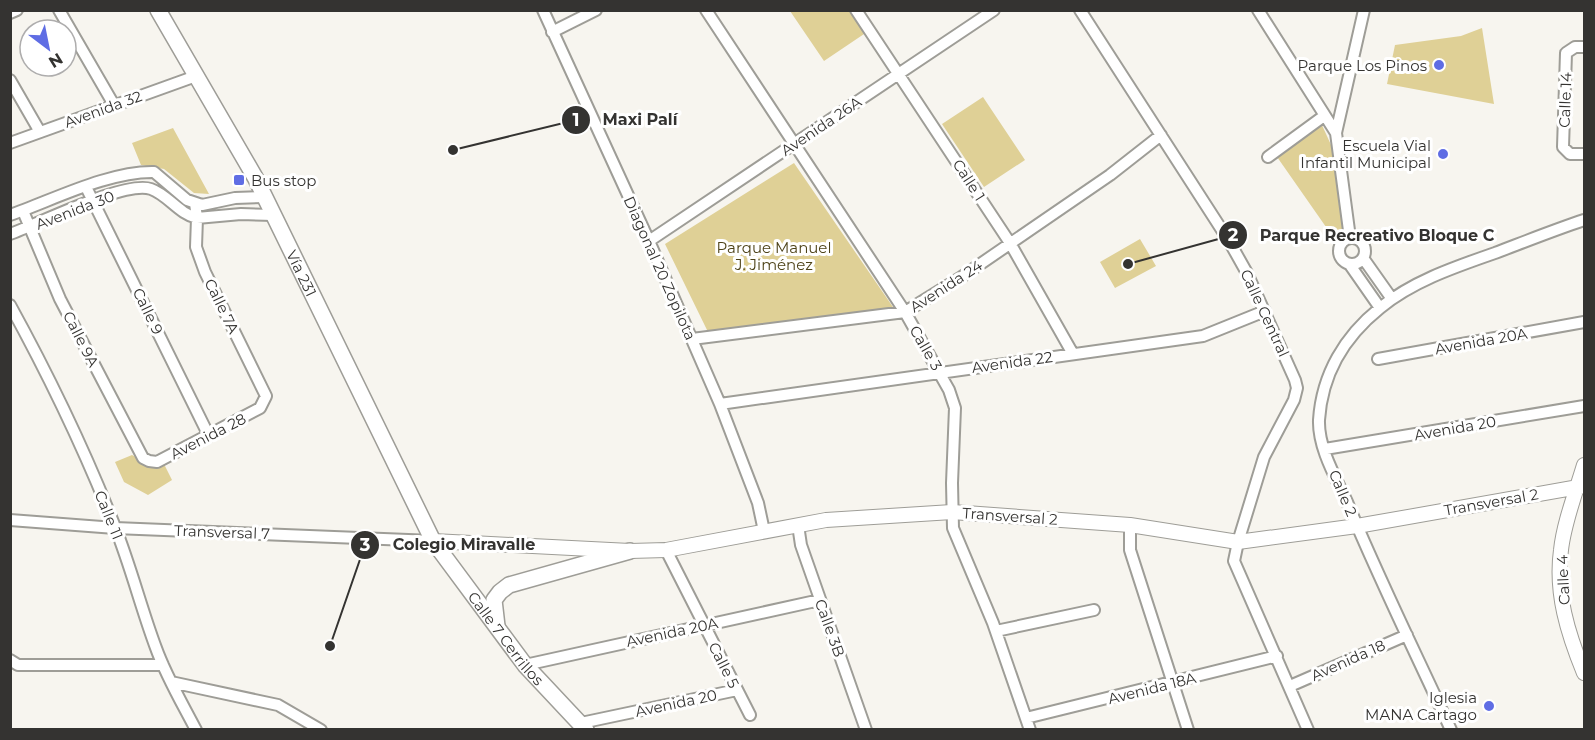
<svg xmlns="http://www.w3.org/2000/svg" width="1595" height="740" viewBox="0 0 1595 740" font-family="Montserrat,sans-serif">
	<rect width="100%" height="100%" fill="#f7f5ef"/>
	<path fill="#dfd096" d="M790,11H852L867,32L824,61Z
		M1482,28L1494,104L1387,84L1395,45L1461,36Z
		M983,97L1025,160L984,187L942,124Z
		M1321,123L1332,147L1344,226C1343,233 1340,235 1333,237L1275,154Z
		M173,128L209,194L194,193L164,169L141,165L132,143Z
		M794,163L895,310L708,332L665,244Z
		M1140,239L1156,266L1115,288L1100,262Z
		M132,455L148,464L163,462L172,480L148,495L124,482L115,462Z"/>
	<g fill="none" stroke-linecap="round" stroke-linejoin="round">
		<defs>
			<path id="minor" d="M59,10L114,105
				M543,10L649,241L720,404L758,503L764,531
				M706,10L905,312L949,390L955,408L952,483L953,528L993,623L1030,730
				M856,10L1010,243L1073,354
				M1080,10L1229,241L1247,273L1295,380L1297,388L1294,400L1264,457L1238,542L1234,561L1308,730
				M1258,10L1336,133L1350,238
				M10,13L17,10
				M552,32L596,10
				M1584,47H1575L1566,53L1563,147L1570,154H1584
				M10,80L40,132
				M1336,133L1364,10
				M10,143L196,76
				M1268,157L1324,116
				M86,187L209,436
				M23,211L60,299L143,458L149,461L157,462L260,408L266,396L205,272L196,247L197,218L195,203
				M10,215C53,200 109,171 154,172L187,200L202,205L235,198L265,197
				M10,234C39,224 125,180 151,189C168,195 179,214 197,218L241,214L274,215
				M1339 251a13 13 0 1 1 26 0a13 13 0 1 1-26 0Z
				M649,241L994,10
				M1363,258L1392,299
				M1350,265L1380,308
				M10,305C49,376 85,451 115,527C131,567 141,608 156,648C166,676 182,703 196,730
				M692,339L905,312L960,278L1110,175L1161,135
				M1378,359L1584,322
				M720,404L1203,336L1265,311
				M1325,449L1584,406
				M10,520L115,528L433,541
				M798,525L801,545L866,730
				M1130,525V550L1188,730
				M666,550L750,715
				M996,631L1094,610
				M10,660L18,665H163
				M525,665L820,600
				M171,682L278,705L321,730
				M1290,686L1407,635
				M1026,718L1277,656
				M581,723L737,690
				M1451,730C1416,654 1379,579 1347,502C1336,478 1318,448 1319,420C1322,374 1345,336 1380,308C1413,281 1455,267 1495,253C1524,242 1554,230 1584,220"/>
			<path id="tertiary" d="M1584,465C1576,492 1564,522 1561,550C1555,593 1568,634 1584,673
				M433,541L630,551L666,550L826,520L952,512L1130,525L1238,542L1357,526L1584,486"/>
			<g id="secondary">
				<path id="s1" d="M158,10L256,179L433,541L525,665L586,730"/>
				<path d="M497,626L494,600L500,592L509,585L630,551"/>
			</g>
		</defs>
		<use href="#minor" stroke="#9e9d97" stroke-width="14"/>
		<use href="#tertiary" stroke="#9e9d97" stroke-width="16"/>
		<use href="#secondary" stroke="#9e9d97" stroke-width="18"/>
		<use href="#minor" stroke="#fff" stroke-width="10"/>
		<use href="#tertiary" stroke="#fff" stroke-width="14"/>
		<use href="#secondary" stroke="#fff" stroke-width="15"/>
	</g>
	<g fill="#5f6de4" stroke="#fff" stroke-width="2">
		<circle cx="1439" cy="65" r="6"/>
		<circle cx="1443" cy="154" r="6"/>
		<rect x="233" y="174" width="12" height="12" rx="3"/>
		<circle cx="1489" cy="706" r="6"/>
	</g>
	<g text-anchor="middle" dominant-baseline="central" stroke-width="6" stroke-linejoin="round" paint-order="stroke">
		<g font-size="15" fill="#343331" stroke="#fff" text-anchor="end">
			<text x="1427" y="65">Parque Los Pinos</text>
			<text x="1431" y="145">Escuela Vial<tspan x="1431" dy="17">Infantil Municipal</tspan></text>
			<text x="251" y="180" text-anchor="start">Bus stop</text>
			<text x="1477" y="697">Iglesia<tspan x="1477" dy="17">MANA Cartago</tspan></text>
		</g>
		<g font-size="15" fill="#343331" stroke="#fff">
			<text transform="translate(1565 100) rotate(-88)">Calle 14</text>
			<text transform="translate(103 109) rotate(-20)">Avenida 32</text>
			<text transform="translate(821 126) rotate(-34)">Avenida 26A</text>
			<text transform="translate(969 180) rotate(57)">Calle 1</text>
			<text transform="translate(75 210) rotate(-21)">Avenida 30</text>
			<text transform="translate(660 268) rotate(66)">Diagonal 20 Zopilota</text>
			<text stroke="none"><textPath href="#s1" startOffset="300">Vía 231</textPath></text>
			<text transform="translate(946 286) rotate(-33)">Avenida 24</text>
			<text transform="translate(222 306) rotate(64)">Calle 7A</text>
			<text transform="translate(148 311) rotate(64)">Calle 9</text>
			<text transform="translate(1265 313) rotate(65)">Calle Central</text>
			<text transform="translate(81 339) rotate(63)">Calle 9A</text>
			<text transform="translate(1481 341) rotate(-10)">Avenida 20A</text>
			<text transform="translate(926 348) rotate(60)">Calle 3</text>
			<text transform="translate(1012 362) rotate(-8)">Avenida 22</text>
			<text transform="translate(1455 428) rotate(-10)">Avenida 20</text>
			<text transform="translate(208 436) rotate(-27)">Avenida 28</text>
			<text transform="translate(1343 493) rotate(67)">Calle 2</text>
			<text transform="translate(1491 502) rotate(-10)">Transversal 2</text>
			<text transform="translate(109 515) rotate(68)">Calle 11</text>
			<text transform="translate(1010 516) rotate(4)">Transversal 2</text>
			<text transform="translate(222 532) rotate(2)">Transversal 7</text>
			<text transform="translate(1563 580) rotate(-93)">Calle 4</text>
			<text transform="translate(830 628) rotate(70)">Calle 3B</text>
			<text transform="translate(672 632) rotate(-12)">Avenida 20A</text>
			<text stroke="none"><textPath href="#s1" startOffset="720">Calle 7 Cerrillos</textPath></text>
			<text transform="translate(1348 660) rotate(-24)">Avenida 18</text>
			<text transform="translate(724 665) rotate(63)">Calle 5</text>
			<text transform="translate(1152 688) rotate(-14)">Avenida 18A</text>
			<text transform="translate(676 703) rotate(-12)">Avenida 20</text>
		</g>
		<g font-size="15" fill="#4d4218" stroke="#fff">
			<text x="774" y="247">Parque Manuel<tspan x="774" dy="17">J. Jiménez</tspan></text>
		</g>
	</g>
	<path fill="none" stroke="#343331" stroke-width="2" d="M453 150L576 120M1128 264L1233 235M330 646L365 545"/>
	<g fill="#343331" stroke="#fff" stroke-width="2">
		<circle cx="453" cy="150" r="6"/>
		<circle cx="1128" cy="264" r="6"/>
		<circle cx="330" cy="646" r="6"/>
		<circle cx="576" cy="120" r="15"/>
		<circle cx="1233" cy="235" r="15"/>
		<circle cx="365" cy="545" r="15"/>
	</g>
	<g font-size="18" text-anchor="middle" font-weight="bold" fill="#fff">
		<text x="576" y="126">1</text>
		<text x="1233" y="241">2</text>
		<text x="365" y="551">3</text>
	</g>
	<g font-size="16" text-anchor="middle" font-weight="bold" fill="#343331" stroke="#fff" stroke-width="6" stroke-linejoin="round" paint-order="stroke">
		<text x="640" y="125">Maxi Palí</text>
		<text x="1377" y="241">Parque Recreativo Bloque C</text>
		<text x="464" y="550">Colegio Miravalle</text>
	</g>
	<rect width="1595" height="740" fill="none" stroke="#343331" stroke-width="24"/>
	<g transform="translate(48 48) rotate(148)"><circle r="28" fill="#ffffff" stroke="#aeadad" stroke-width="1.5"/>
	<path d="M0-4.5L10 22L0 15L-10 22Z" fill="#5f6de4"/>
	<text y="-9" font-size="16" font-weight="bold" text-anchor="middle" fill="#343331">N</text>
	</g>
</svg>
